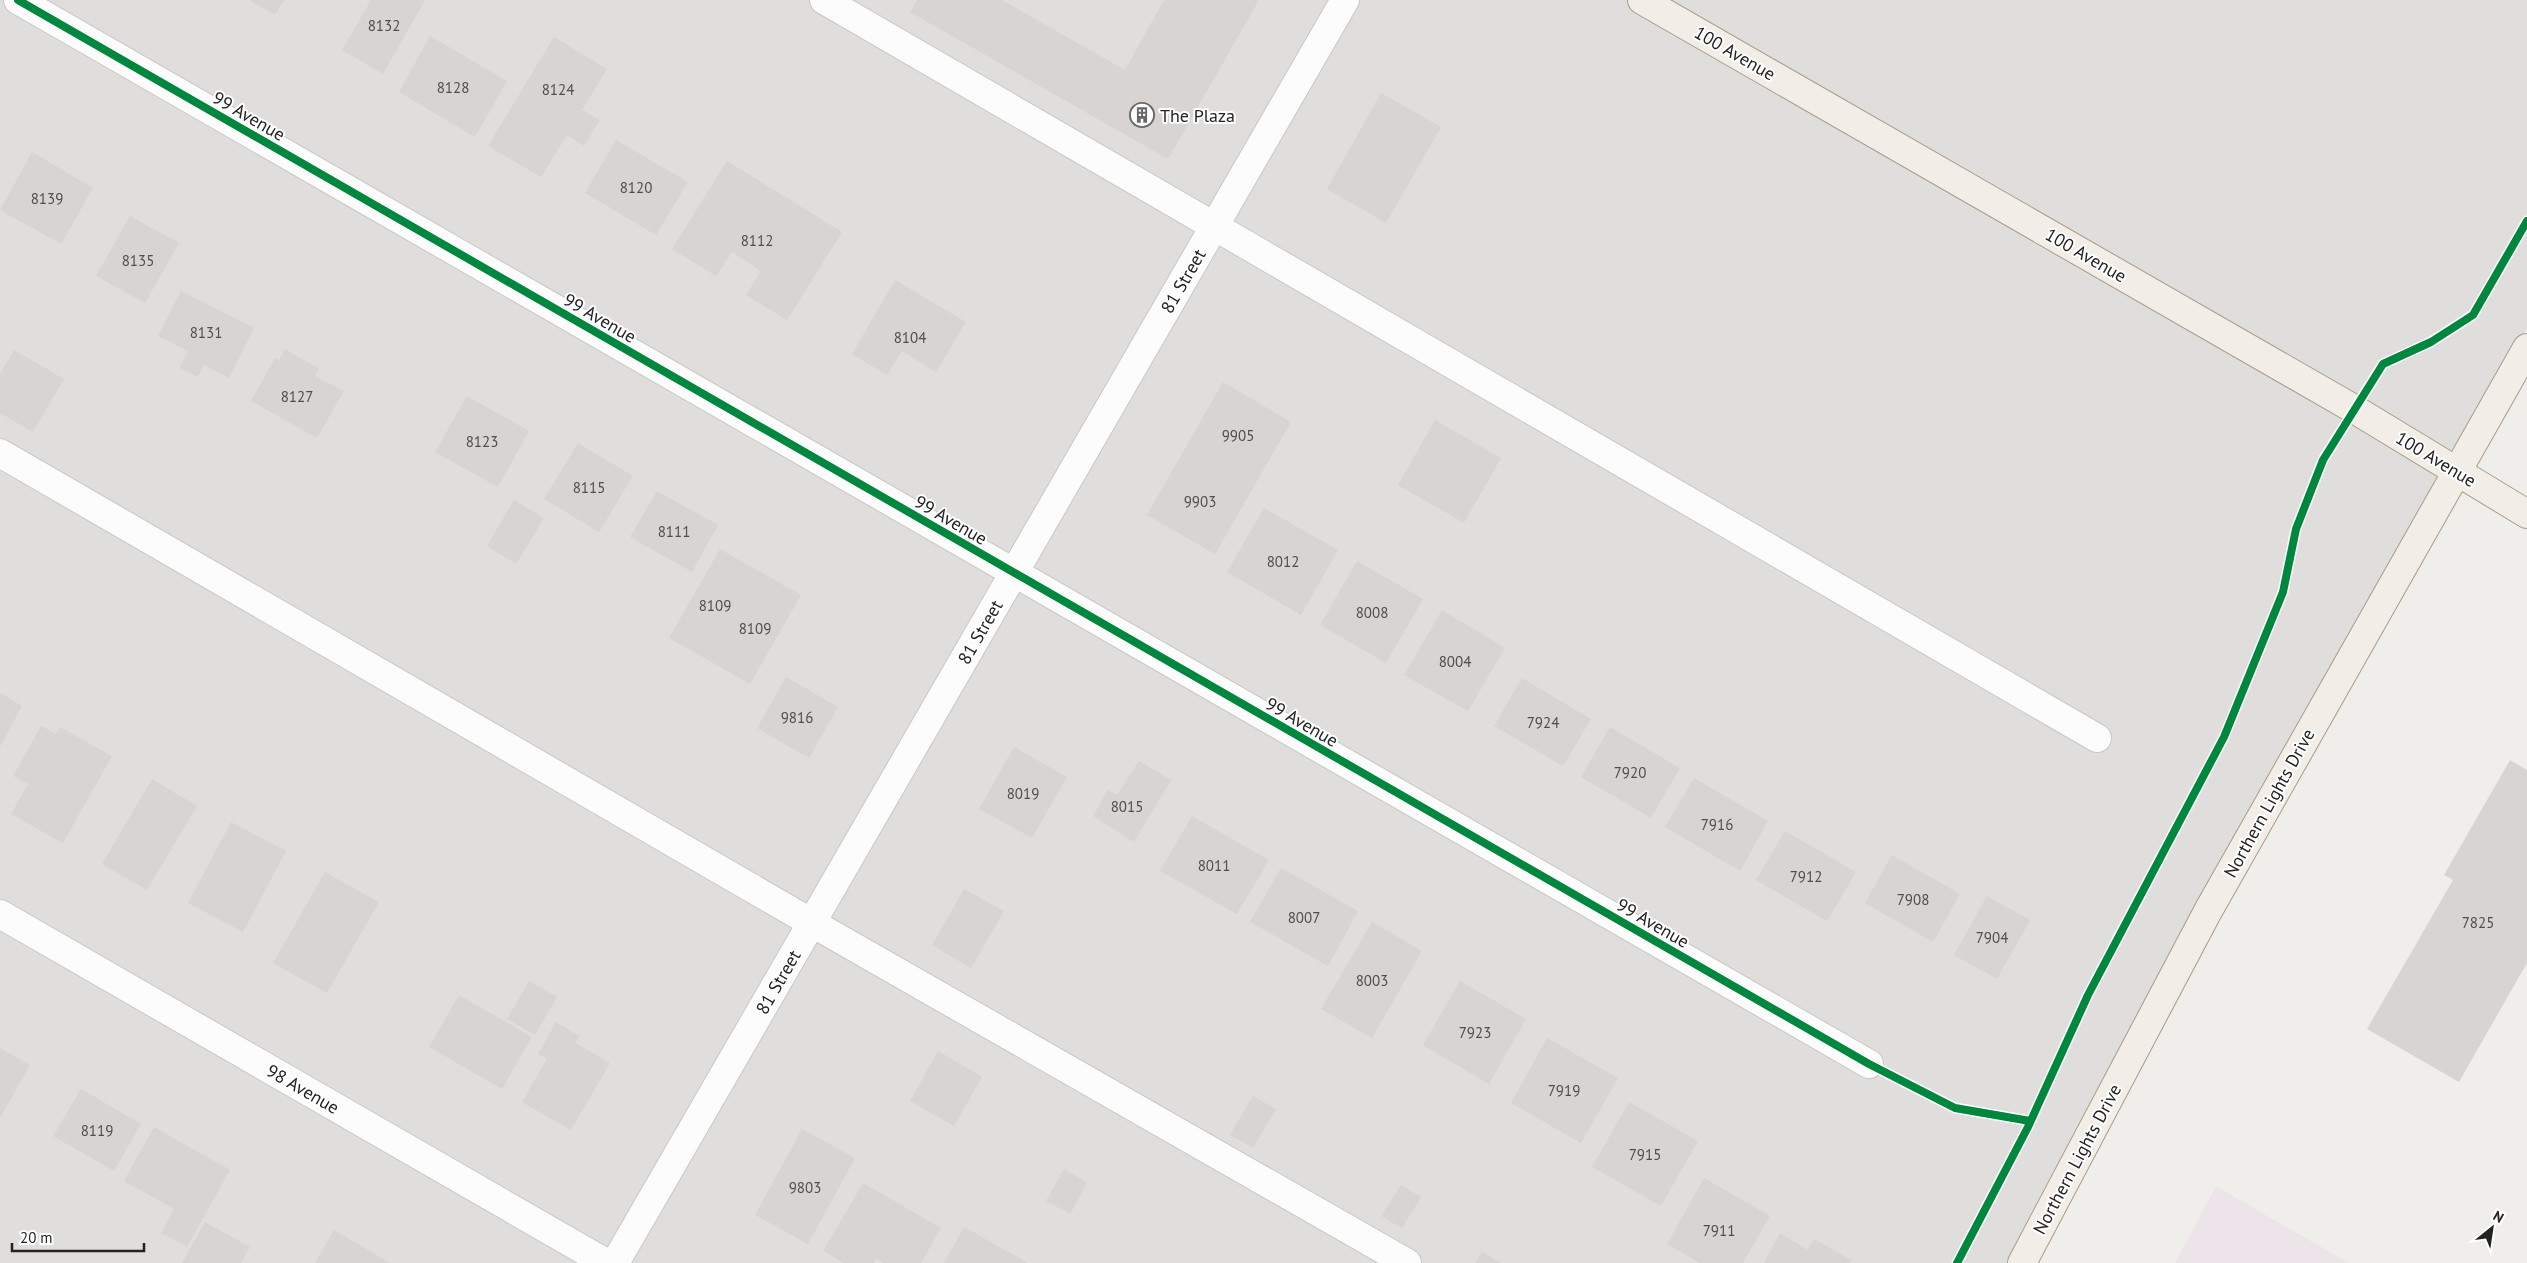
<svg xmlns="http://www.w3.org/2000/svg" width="2527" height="1263" viewBox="0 0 2527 1263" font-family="'PT Sans',sans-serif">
	<rect width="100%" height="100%" fill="#f0eeeb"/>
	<path fill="#dfdedc" d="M0,0H2527V328L2024,1263H0Z"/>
	<path fill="#ede4e9" d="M2216,1186L2349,1263H2175Z"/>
	<path fill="#d7d4d2" d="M249,0H284L275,15Z
		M371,0H425L383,74L342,50Z
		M917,0H1002L1125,70L1164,0H1259L1168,159L910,12Z
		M430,36L507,81L475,137L399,92Z
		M554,37L607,69L582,110L600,120L584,146L567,135L541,177L488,146Z
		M1381,93L1441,127L1386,223L1327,189Z
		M616,140L688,182L656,235L585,193Z
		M32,152L93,188L61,244L0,210Z
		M727,161L842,232L787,320L746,295L761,271L732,252L716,276L672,249Z
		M130,216L179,243L145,303L96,276Z
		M895,280L966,322L936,372L902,351L887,375L852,354Z
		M181,291L254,328L229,378L204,365L198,377L180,368L188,351L158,336Z
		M285,349L319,369L315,376L344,391L317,438L251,401L275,358L279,360Z
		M14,350L64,379L33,432L0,413V374Z
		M1223,382L1291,422L1215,554L1147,515Z
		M467,396L529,431L498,487L435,452Z
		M1435,420L1501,458L1464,523L1398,485Z
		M578,443L633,476L599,532L544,499Z
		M657,491L718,525L692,572L630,537Z
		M514,500L544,518L516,564L487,546Z
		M1264,508L1338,550L1301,615L1227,572Z
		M720,549L801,595L750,684L669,638Z
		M1357,561L1423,599L1386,663L1320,625Z
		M1442,610L1505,648L1468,711L1404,675Z
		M786,677L838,707L809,758L757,728Z
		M1522,678L1591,719L1563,766L1494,726Z
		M0,693L22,706L0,747Z
		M41,726L56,734L60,727L112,756L63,843L11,814L28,784L13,776Z
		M1610,727L1680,768L1651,818L1581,777Z
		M1014,747L1067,777L1032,838L979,809Z
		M2510,760L2527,770V963L2459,1082L2367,1029L2453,880L2444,875Z
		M1139,761L1171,780L1134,842L1093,816L1108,790L1117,795Z
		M1694,778L1768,821L1740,871L1665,827Z
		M152,779L197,806L147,890L102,864Z
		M1192,816L1269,860L1237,914L1160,871Z
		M231,822L286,851L243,932L188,903Z
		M1785,831L1856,872L1827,921L1756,880Z
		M1892,855L1960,894L1933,942L1865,903Z
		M1281,868L1358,911L1328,966L1250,922Z
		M325,872L379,902L327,993L273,963Z
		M964,889L1004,911L971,968L932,945Z
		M1987,896L2030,920L1997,979L1954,955Z
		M1372,922L1422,951L1372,1038L1321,1009Z
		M529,981L557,997L535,1035L507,1019Z
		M1460,981L1526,1019L1489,1084L1423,1045Z
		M459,995L532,1037L502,1089L429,1047Z
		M556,1022L579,1036L575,1043L610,1063L571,1130L522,1102L547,1059L538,1054Z
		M1547,1038L1618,1078L1581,1143L1511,1103Z
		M0,1048L30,1065L0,1118Z
		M938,1051L982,1077L954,1126L910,1101Z
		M81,1089L141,1124L114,1171L53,1136Z
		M1253,1096L1276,1109L1253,1148L1230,1135Z
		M1629,1102L1698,1141L1661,1206L1592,1167Z
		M154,1127L230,1170L187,1247L161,1233L174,1209L124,1181Z
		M802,1129L855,1158L808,1244L755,1215Z
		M1064,1169L1087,1183L1070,1214L1046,1201Z
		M1704,1178L1770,1216L1743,1263H1700L1667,1244Z
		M863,1183L941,1228L921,1263H883L876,1259L874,1263H844L823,1251Z
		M1401,1185L1421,1197L1402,1228L1381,1216Z
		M205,1222L250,1247L241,1263H182Z
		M964,1227L1028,1263H944Z
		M334,1230L390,1263H315Z
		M1780,1233L1808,1250L1814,1239L1851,1260L1850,1263H1764Z
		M1482,1252L1501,1263H1475Z"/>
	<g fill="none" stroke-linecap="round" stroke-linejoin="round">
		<defs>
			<path id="minor" d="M18,0L1869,1064
				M824,0L2097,738
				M0,453L812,923L1407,1263
				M0,914L606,1263
				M615,1263L1345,0"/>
			<path id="major" d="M1642,0L2354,409L2527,514
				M2022,1263L2208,911L2527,348"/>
		</defs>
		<use href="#minor" stroke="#c9c8c7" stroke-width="30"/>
		<use href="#major" stroke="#a79c86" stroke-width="30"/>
		<use href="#minor" stroke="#fdfcfc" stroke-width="28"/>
		<use href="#major" stroke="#f3ede7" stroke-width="28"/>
		<defs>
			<path id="cycleway" d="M18,0L1869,1064L1955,1108L2030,1121
				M1957,1263L2028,1127L2088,995L2224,737L2283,592L2296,529L2323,460L2383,364L2431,342L2473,315L2527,221"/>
		</defs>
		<use href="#cycleway" stroke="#fff" stroke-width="11"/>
		<use href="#cycleway" stroke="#00873e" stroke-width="8"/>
	</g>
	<defs>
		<symbol id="building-ring" viewBox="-11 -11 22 22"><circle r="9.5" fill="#fff" stroke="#6a6968" stroke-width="1.5"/><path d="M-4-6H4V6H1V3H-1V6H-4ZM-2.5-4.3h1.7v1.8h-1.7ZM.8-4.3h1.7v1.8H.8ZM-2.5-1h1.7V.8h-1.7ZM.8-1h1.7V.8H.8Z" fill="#6a6968"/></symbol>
	</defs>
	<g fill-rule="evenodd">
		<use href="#building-ring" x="1128" y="101" width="28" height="28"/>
	</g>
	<g text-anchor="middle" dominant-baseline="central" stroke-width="4" stroke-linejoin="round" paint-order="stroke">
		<g font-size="15" fill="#4f4e4e">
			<text x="384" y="25">8132</text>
			<text x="453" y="87">8128</text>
			<text x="558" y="89">8124</text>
			<text x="636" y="187">8120</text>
			<text x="47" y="198">8139</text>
			<text x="757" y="240">8112</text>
			<text x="138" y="260">8135</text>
			<text x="206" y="332">8131</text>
			<text x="910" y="337">8104</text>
			<text x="297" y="396">8127</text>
			<text x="1238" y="435">9905</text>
			<text x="482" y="441">8123</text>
			<text x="589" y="487">8115</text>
			<text x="1200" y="501">9903</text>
			<text x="674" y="531">8111</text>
			<text x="1283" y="561">8012</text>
			<text x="715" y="605">8109</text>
			<text x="1372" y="612">8008</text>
			<text x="755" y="628">8109</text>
			<text x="1455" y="661">8004</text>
			<text x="797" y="717">9816</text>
			<text x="1543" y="722">7924</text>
			<text x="1630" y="772">7920</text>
			<text x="1023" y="793">8019</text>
			<text x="1127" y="806">8015</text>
			<text x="1717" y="824">7916</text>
			<text x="1214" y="865">8011</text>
			<text x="1806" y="876">7912</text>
			<text x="1913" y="899">7908</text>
			<text x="1304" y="917">8007</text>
			<text x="2478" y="922">7825</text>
			<text x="1992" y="937">7904</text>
			<text x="1372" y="980">8003</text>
			<text x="1475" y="1032">7923</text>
			<text x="1564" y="1090">7919</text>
			<text x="97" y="1130">8119</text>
			<text x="1645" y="1154">7915</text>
			<text x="805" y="1187">9803</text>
			<text x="1719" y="1230">7911</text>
		</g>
		<g font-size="18" fill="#222" stroke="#fff">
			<text transform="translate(1735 53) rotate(30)">100 Avenue</text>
			<text transform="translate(249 116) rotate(30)">99 Avenue</text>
			<text transform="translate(2086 255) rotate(30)">100 Avenue</text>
			<text transform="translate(1183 281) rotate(-60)">81 Street</text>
			<text transform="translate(600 318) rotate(30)">99 Avenue</text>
			<text transform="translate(2436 459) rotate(31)">100 Avenue</text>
			<text transform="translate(951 520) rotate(30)">99 Avenue</text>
			<text transform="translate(980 632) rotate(-60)">81 Street</text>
			<text transform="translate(1302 722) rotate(30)">99 Avenue</text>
			<text transform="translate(2269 803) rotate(-61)">Northern Lights Drive</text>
			<text transform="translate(1653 923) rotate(30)">99 Avenue</text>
			<text transform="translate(778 982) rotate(-60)">81 Street</text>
			<text transform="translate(303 1089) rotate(30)">98 Avenue</text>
			<text transform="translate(2077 1159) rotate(-62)">Northern Lights Drive</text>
		</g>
		<g font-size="18" fill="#222" stroke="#fff" text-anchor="start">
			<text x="1160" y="115">The Plaza</text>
		</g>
	</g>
	<g transform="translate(2492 1228) rotate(30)" stroke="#ffffff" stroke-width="4" paint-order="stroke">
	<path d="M0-4L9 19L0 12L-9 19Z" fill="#222222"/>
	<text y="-8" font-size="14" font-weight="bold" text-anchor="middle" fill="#222222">N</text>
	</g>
	<path d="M12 1243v8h132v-8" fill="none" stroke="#222222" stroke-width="2.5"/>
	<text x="20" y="1243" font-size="15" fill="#222222" stroke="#ffffff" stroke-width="4" paint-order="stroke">20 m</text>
</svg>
